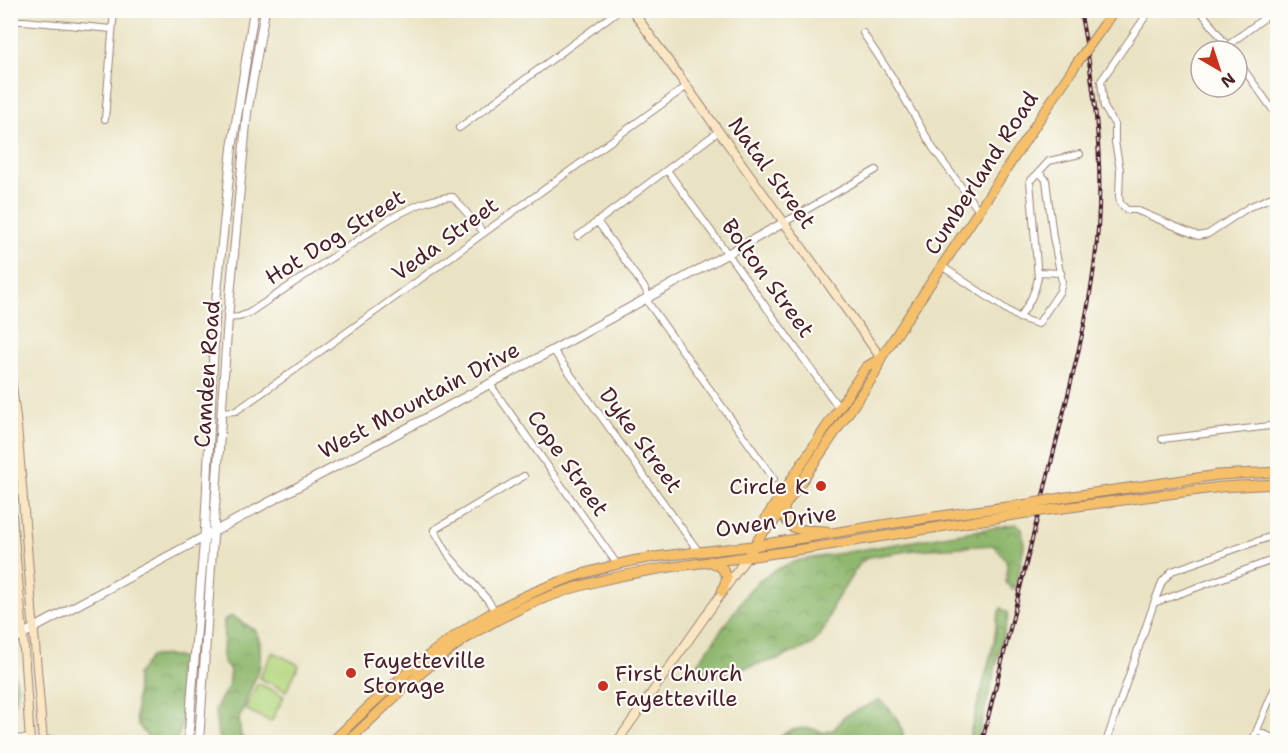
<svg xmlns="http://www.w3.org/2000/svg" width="1288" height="753" viewBox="0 0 1288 753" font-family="'Shantell Sans',sans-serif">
	<defs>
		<pattern id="forest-crowns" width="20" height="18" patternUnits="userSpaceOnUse" patternTransform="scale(1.5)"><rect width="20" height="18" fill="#8fb86e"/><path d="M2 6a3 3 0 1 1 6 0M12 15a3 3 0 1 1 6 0" fill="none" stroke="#77955b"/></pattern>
	</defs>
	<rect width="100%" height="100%" fill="#fdfcf7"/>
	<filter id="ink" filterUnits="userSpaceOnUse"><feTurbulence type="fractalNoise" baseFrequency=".0167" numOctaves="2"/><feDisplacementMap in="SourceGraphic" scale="12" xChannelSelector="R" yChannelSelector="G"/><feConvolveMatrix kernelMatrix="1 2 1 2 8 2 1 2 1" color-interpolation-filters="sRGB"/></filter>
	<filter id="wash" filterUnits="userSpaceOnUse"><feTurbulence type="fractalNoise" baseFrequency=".008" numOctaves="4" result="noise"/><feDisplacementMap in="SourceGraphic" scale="24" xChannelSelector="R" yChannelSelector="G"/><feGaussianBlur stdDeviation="1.35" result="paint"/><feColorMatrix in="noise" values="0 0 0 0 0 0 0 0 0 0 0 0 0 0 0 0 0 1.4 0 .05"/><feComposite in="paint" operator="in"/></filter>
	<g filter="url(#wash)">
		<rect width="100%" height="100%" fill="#e9e3c3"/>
		<path fill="url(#forest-crowns)" stroke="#6c6c4c" stroke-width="1.5" d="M1016,524L1022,528L1024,546L1016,587L1012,589L1006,582C1010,562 1006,559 993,545L915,550L869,557L860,563L833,605L827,623L820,636L811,645L778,659L706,678L697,677L694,669L748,592C763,575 779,567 800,560Z
			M1001,608L1007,612L1008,617L977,742H968L994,642L997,619Z
			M232,616L256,631L260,643V666L239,719L241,737L249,742H221L218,736L215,709L228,687L230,670L223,662L224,620Z
			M151,656C163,656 179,652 186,664L181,729L178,737L172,742H155L149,739L137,723L136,717L137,674Z
			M11,669C19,681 20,696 11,708Z
			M879,700C895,712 901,723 905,742H775C785,728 807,724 824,733L835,729L843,717Z"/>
		<path fill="#b4d77f" stroke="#7f7b55" stroke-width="1.5" d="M273,652L299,665L286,691L259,678Z
			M258,683L284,696L271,722L245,709Z"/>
	</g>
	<g filter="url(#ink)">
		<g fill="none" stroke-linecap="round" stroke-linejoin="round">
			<defs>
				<path id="minor" d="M1150,10L1101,81L1104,107L1115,125V142L1120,170L1119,196L1120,203L1127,210H1136L1198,236L1208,234L1249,207L1274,196
					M1200,10L1231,51
					M10,21H24L112,29
					M863,33L891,75L933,148L979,211
					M1227,46L1275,10
					M1237,60L1278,117
					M105,119L114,10
					M459,128L619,10
					M667,170L839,408
					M1039,172L1049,161L1080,154
					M1274,196L1278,206
					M597,221L646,290L649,304L774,479
					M785,222L876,170
					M578,236L719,131
					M943,267L1019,318L1038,324L1060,291L1062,282L1053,237L1046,180L1039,172L1030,181L1038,278C1035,294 1029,305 1019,318
					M1038,272L1061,273
					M228,318L239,317L249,313L388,220C408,209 431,197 453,197L484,233
					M553,350L699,552
					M489,383L617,564
					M222,412L236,411L289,374L687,86
					M1162,439L1278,425
					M1154,603L1162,582L1172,571L1278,534
					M495,611L487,599L450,557L434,530L524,476
					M1257,731L1278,740
					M10,738L29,739
					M42,739L83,742
					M1106,742L1154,603L1278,558
					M1252,742L1278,680"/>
				<path id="tertiary" d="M10,641L553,350L785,222
					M188,742L205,529L216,301L232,148L254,10
					M199,742L228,318L247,113L265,10"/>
				<path id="secondary" d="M632,10L881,358
					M10,370L17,426L43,742
					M10,494L23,634L30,742
					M617,742L747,557"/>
				<path id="primary" d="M1104,25L1114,10
					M763,532L766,518L866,367L881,358
					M747,557L763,532L773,523L875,374L881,358L1074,67"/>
				<path id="trunk" d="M1066,497L1218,475L1278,472
					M784,507C784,535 804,529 826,531
					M1063,508L1221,487L1278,484
					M710,561L722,568L727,577L722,592
					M332,742C381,694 433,646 493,612C531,591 574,575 615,565C661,553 712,552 759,545C847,531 934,515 1023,505
					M347,742C389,704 429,660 478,631C566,577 648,570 747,557C838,545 929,528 1020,514"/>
			</defs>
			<use href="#minor" stroke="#9a8177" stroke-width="8"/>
			<use href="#tertiary" stroke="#9a8177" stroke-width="10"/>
			<use href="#secondary" stroke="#9a8177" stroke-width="10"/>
			<use href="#primary" stroke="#9a8177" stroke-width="11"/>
			<use href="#trunk" stroke="#9a8177" stroke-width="11"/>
			<use href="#minor" stroke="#fff" stroke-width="6"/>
			<use href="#tertiary" stroke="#fff" stroke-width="8"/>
			<use href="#secondary" stroke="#fbe6c4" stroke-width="8"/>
			<use href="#primary" stroke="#f6c06b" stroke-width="9"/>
			<use href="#trunk" stroke="#f6c06b" stroke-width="9"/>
			<defs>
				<path id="rail" d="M982,742C1006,645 1030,548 1054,451C1072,377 1093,304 1098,228C1103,154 1094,82 1080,10"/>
			</defs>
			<use href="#rail" stroke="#4a1f2b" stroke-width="4"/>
			<use href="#rail" stroke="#fdfcf7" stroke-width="1.5" stroke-dasharray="4.5" stroke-linecap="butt"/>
			<defs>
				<path id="primary-bridge" d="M1074,67L1104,25"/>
				<path id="trunk-bridge" d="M1023,505L1066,497
					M1020,514L1063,508"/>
			</defs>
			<use href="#primary-bridge" stroke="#9a8177" stroke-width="11" stroke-linecap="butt"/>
			<use href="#trunk-bridge" stroke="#9a8177" stroke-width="11" stroke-linecap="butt"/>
			<use href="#primary-bridge" stroke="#f6c06b" stroke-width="9"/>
			<use href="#trunk-bridge" stroke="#f6c06b" stroke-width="9"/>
		</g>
	</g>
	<g fill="#c8321e" stroke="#fdfcf7" stroke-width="2">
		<circle cx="821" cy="486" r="6"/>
		<circle cx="351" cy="673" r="6"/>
		<circle cx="603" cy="686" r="6"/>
	</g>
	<g text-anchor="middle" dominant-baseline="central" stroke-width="4.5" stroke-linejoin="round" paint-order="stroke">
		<g font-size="22" fill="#4a1f2b" stroke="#fdfcf7">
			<text transform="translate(772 173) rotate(54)">Natal Street</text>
			<text transform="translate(981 173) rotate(-57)">Cumberland Road</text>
			<text transform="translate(335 237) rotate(-32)">Hot Dog Street</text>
			<text transform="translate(445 239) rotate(-36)">Veda Street</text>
			<text transform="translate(768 278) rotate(54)">Bolton Street</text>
			<text transform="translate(207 374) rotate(-86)">Camden Road</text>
			<text transform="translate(419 400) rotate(-28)">West Mountain Drive</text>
			<text transform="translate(641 440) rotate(54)">Dyke Street</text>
			<text transform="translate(568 463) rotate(55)">Cope Street</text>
			<text transform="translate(776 521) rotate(-8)">Owen Drive</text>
		</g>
		<g font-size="22" fill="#4a1f2b" stroke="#fdfcf7" text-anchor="start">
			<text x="809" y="486" text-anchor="end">Circle K</text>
			<text x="363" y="660">Fayetteville<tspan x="363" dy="25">Storage</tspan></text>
			<text x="615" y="673">First Church<tspan x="615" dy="25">Fayetteville</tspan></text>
		</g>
	</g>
	<rect width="1288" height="753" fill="none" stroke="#fdfcf7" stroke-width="36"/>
	<g transform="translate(1219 69) rotate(141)"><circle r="28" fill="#fdfcf7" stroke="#b5a4a5" stroke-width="1.5"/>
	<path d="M0-4.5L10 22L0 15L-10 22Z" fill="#c8321e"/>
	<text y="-9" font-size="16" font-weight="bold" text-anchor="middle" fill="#4a1f2b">N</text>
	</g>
</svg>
